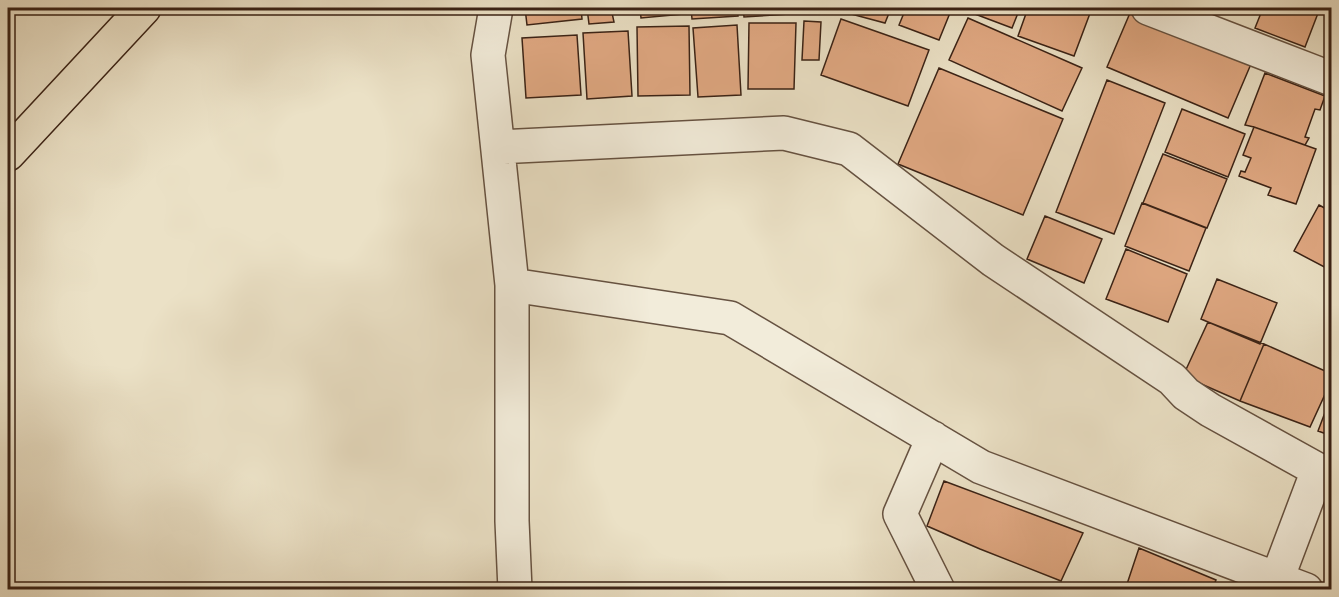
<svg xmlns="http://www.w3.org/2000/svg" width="1339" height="597" viewBox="0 0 1339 597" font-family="Alegreya,serif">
	<rect width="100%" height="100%" fill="#ebe1c6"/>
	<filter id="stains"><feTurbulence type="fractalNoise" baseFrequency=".00333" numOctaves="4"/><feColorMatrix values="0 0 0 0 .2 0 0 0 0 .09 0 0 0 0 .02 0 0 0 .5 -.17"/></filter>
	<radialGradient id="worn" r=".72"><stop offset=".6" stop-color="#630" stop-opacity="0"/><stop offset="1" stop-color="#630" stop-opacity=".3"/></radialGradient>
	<path fill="#e0a882" stroke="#3a2215" stroke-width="1.5" d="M525,8H581L582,19L527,25Z
		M587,8H611L614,22L589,24Z
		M640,8H682L683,14L641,18Z
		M691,8H737L738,16L692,19Z
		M743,8H789V14L744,17Z
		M796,8H827L828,12L796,14Z
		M836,8H891L885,23L836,10Z
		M906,8H952L939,40L899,25Z
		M959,8H1020L1012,28Z
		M1028,8H1092L1074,56L1018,36Z
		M1263,8H1320L1305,47L1255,28Z
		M1130,13L1251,64L1228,118L1107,67Z
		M968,18L1082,68L1062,111L949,60Z
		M841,19L929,50L908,106L821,75Z
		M804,21L821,22L819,60H802Z
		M749,23H796L794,89H748Z
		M737,25L741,95L698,97L693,28Z
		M689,26L690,95L638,96L637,27Z
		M628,31L632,96L587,99L583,33Z
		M577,35L581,95L526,98L522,38Z
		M939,68L1063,119L1023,215L898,164Z
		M1265,73L1325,96L1320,110L1315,109L1305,137L1309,138L1305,145L1254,127L1245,125Z
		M1107,80L1165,103L1114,234L1056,212Z
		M1182,109L1245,134L1228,177L1165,152Z
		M1254,127L1316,149L1296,204L1268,195L1271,188L1239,176L1241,171L1245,172L1251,158L1243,155Z
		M1163,154L1227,179L1207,228L1143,203Z
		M1142,203L1206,228L1189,271L1125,246Z
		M1319,205L1332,212V271L1294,251Z
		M1045,216L1102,239L1084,283L1027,259Z
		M1126,249L1187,274L1168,322L1106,299Z
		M1217,279L1277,303L1260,344L1201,319Z
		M1208,322L1264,344L1240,401L1183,376Z
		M1264,344L1332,374V379L1310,427L1240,401Z
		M1332,394V436L1318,431Z
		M944,481L1083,533L1061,581L980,549L927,526Z
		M1139,548L1216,580L1212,590H1125Z"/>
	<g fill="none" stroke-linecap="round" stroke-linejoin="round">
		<defs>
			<path id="minor" d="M496,8L488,55L512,285V521L515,590
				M1148,8L1332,79
				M498,147L784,133L849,149L993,260L1172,379L1186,394L1210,410L1318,470L1277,579
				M512,285L730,318L981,467L1306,590
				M933,438L900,514L938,590"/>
			<path id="major" d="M8,154L144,8"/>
		</defs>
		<use href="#minor" stroke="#665241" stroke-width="36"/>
		<use href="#major" stroke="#3a2215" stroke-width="36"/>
		<use href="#minor" stroke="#f2ecda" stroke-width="33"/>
		<use href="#major" stroke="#ebe1c6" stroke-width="33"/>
	</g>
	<rect width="1339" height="597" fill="none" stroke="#ebe1c6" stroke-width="30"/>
	<rect x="9" y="9" width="1321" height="579" fill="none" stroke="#3a2215" stroke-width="3"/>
	<rect x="15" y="15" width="1309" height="567" fill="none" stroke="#3a2215" stroke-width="1.5"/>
	<rect width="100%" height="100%" filter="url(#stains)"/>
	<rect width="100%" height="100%" fill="url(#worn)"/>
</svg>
